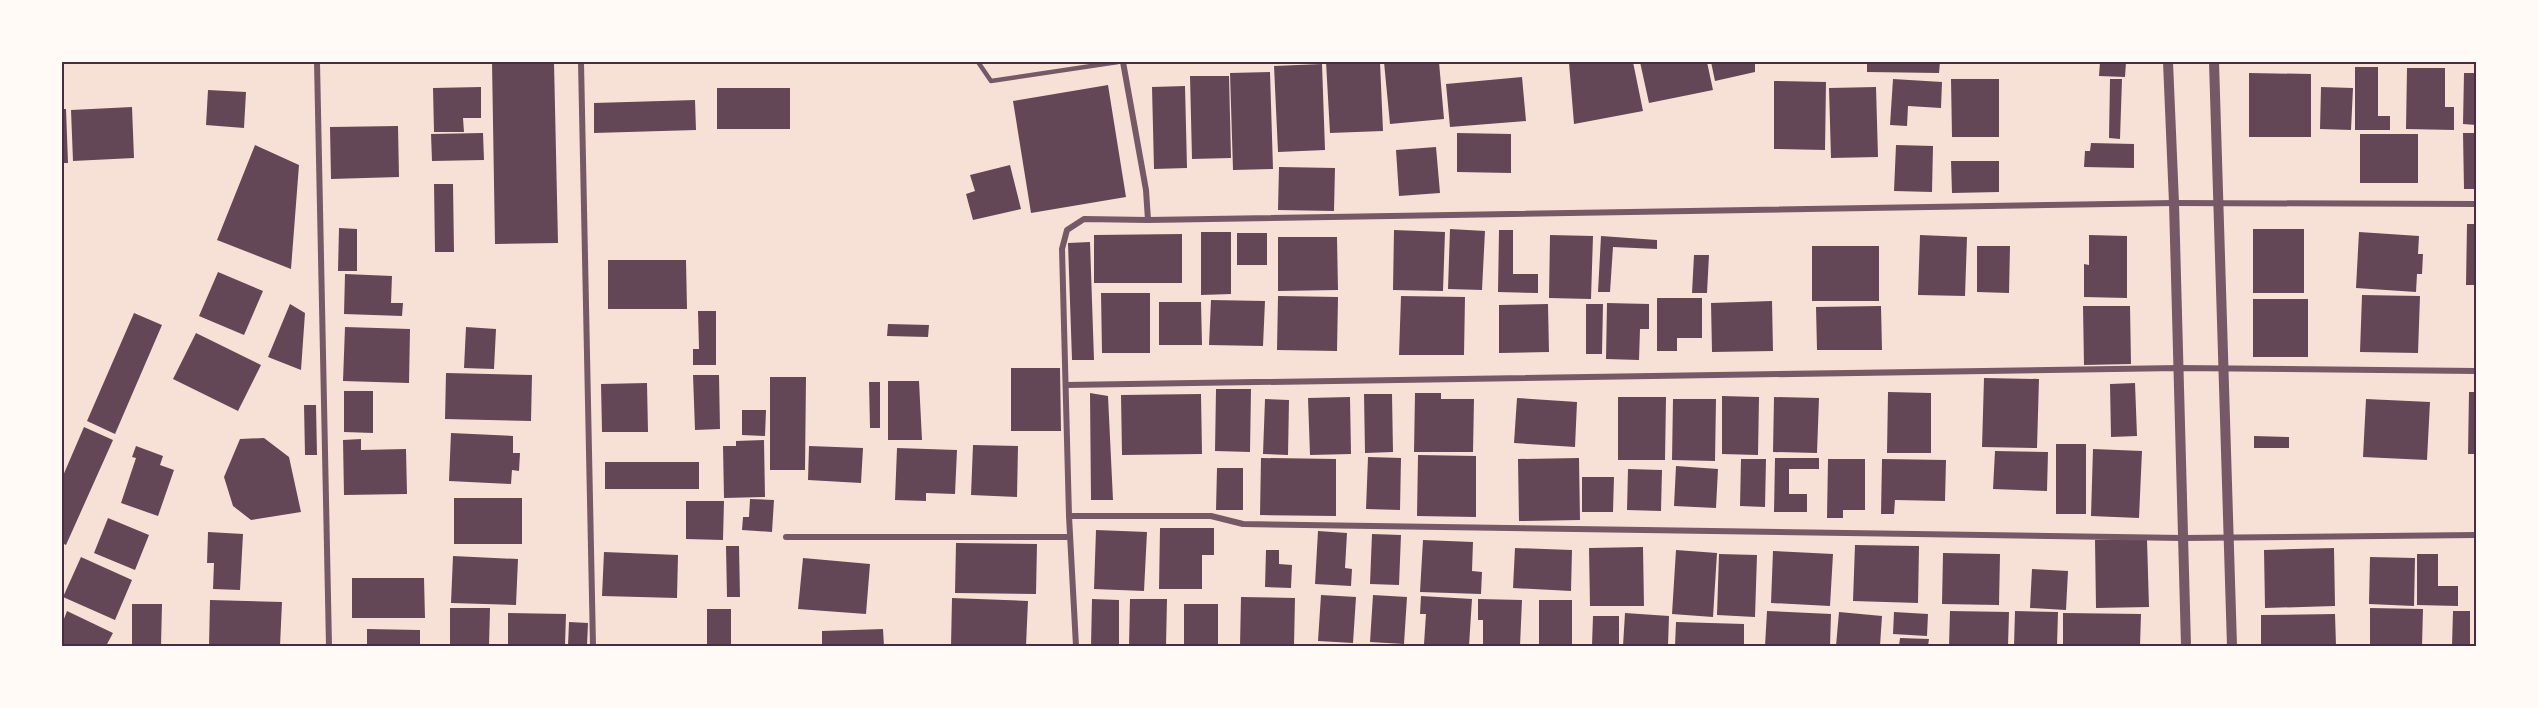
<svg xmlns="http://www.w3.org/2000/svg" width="2538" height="708" viewBox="0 0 2538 708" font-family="Georgia,serif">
	<rect width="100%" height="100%" fill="#f7e1d7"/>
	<path fill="#644757" d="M492,62H554L558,243L495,244Z
		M1326,62H1380L1383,131L1330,133Z
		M1384,62H1439L1444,119L1390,124Z
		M1577,62H1633L1643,111L1574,124L1569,63Z
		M1640,62H1707L1713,90L1649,103Z
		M1711,62H1755V72L1715,81Z
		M1867,62H1940L1939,73L1867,72Z
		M2100,62H2126L2125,77L2099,76Z
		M1322,64L1325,150L1278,152L1274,66Z
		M2355,67H2378V116H2390V130H2355Z
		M2407,68H2445V107H2454V130L2406,129Z
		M1270,72L1273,169L1233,170L1230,73Z
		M2249,73L2311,74V137H2249Z
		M2464,73H2476V125L2463,124Z
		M1190,76H1229L1231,158L1192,159Z
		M1522,77L1526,121L1450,127L1446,84Z
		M1893,79L1942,82L1941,108L1908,106L1907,126L1890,125Z
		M1951,79H1999V137H1952Z
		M2110,79H2122L2120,139L2109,138Z
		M1774,81L1826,82L1825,150L1774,149Z
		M1108,85L1126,197L1031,213L1013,101Z
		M1185,86L1187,168L1154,169L1152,87Z
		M481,87V118H463L464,132H434L433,88Z
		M1876,87L1878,157L1831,158L1829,88Z
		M2321,87L2353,88L2351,130L2320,129Z
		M717,88H790V129H717Z
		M208,90L246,92L244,128L206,125Z
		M695,100L696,130L594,133V103Z
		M132,107L134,158L73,161L71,110Z
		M62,109H66L68,163H62Z
		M398,126L399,177L331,179L330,127Z
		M483,133L484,160L432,161L431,134Z
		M1457,133L1511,134V173L1457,172Z
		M2463,133H2476V189H2464Z
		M2360,134H2418V183H2360Z
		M2091,143L2134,144V168L2084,167L2085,151H2090Z
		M255,145L299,165L291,269L217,240Z
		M1896,145L1933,146L1932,192L1894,191Z
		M1436,147L1440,193L1399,196L1396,150Z
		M1951,161H1999V192L1952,193Z
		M1010,165L1021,209L973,220L966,194L975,191L970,175Z
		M1279,167L1335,168L1334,211L1278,210Z
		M434,184H453L454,252H435Z
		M2467,224H2476V285H2466Z
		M339,228L357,229V271H338Z
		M1450,229L1485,231L1482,290L1448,289Z
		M2253,229H2304V293H2253Z
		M1394,230L1445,232L1443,291L1393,290Z
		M1499,230H1513V274H1538V293L1498,292Z
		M1201,232H1231V294L1201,295Z
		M2359,232L2419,236L2418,254H2423L2422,274H2417L2416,292L2356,288Z
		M1237,233H1267V265H1237Z
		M1182,234V283H1094V235Z
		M1550,235L1593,236L1591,299L1549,298Z
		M1920,235L1967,237L1965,296L1918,295Z
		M2089,235L2127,236V298L2084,297V264L2089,265Z
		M1601,236L1657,240V249L1613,247L1610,292H1598Z
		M1278,237H1337L1338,290L1278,291Z
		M1090,242L1094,360H1072L1068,243Z
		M1812,246H1879V301H1812Z
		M1977,246H2010L2009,293L1977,292Z
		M1694,255H1709L1707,293H1692Z
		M608,260H686L687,309H608Z
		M218,272L263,291L244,335L199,316Z
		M345,274L392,276L391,303H403L402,316L344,314Z
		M1101,293H1150V353H1102Z
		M2362,295L2420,296L2418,353L2360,352Z
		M1278,296L1338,297L1337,351L1277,350Z
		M1401,296L1465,297L1464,355H1399Z
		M1657,298H1702V338H1677V351H1657Z
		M2253,299H2308V357H2253Z
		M1211,300L1265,301L1263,346L1209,345Z
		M1772,301L1773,351L1712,352L1711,303Z
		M1159,302H1201L1202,345H1159Z
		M1607,303L1649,304V329H1640L1639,360L1606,359Z
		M290,304L305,313L301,370L268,357Z
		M1548,304L1549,352L1499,353V305Z
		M1586,304H1603L1602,354H1586Z
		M1881,306L1882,350H1817L1816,307Z
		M2083,306H2130L2131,364L2084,365Z
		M698,311H716V365H693V349H699Z
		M134,313L162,325L115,434L87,421Z
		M888,324L929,325L928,337L887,336Z
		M345,327L410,329L409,383L343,381Z
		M466,327L496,329L494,369L464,368Z
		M196,333L261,365L238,411L173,379Z
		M1011,368H1060L1061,431H1011Z
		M446,373L532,375L531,421L445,419Z
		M693,375H719L720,429L695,430Z
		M770,377H806L805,470H770Z
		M1984,378L2039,379L2037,448L1982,447Z
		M888,381H919L922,440H888Z
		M869,382H880V428H870Z
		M647,383L648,432H602L601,384Z
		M2135,383L2137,436L2111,437L2110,384Z
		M1216,389H1251L1250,452L1215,451Z
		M344,391H373V433L344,432Z
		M1888,392L1931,393V453H1887Z
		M2469,392H2476V454H2468Z
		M1090,393L1108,396L1113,500H1091Z
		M1415,393H1441V399H1474L1473,452H1414Z
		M1201,394L1202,454L1122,455L1121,395Z
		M1364,394H1392L1393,452L1365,453Z
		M1722,396L1759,397L1758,455L1722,454Z
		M1350,397L1351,454L1310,455L1308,398Z
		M1618,397H1666L1665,460H1618Z
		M1774,397L1819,398L1817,453L1773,452Z
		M1517,398L1577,402L1575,447L1514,443Z
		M1265,399L1289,400L1288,455L1263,454Z
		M1673,399H1716L1715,461L1672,460Z
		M2366,399L2430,402L2427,460L2363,457Z
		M304,405H316L317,455H305Z
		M742,410H766L765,436L742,435Z
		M84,427L113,440L66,545L62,543V478Z
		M451,433L513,436V453H520L519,471L512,470L511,484L449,481Z
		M2254,436L2289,437V448H2254Z
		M264,438L289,457L301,512L251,520L233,506L224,477L240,439Z
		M361,439V450L406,449L407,494L344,495L343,440Z
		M764,440L765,497L724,498L723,446H736V441Z
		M2056,444H2086V514H2056Z
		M973,445L1018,446L1017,497L971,495Z
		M136,446L163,456L160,465L174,470L158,516L121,503L136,458L132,457Z
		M809,446L863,448L861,483L808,480Z
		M897,448L957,450L955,494L926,493V501L895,500Z
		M2093,449L2142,451L2139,518L2091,516Z
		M1995,451L2048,452L2047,491L1993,489Z
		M1418,455L1476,456V517L1417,516Z
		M1368,457L1401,458L1400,510L1366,509Z
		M1261,458L1336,459V516L1260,515Z
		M1579,458L1580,520L1519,521L1518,459Z
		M1775,458H1819V469H1789V494H1807V512H1774Z
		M1741,459H1766L1765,507L1740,506Z
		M1828,459H1865V510H1843V518H1827Z
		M1882,459L1946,460L1945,501L1895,500L1894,514H1881Z
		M605,462H699V489H605Z
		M1676,466L1718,469L1716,508L1674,506Z
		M1217,468H1243V510H1216Z
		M1628,469L1662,470L1661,511L1627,510Z
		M1582,477H1614L1613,512H1582Z
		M454,498H522V544H454Z
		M750,499L774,500L772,532L742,530L743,517H749Z
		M686,501H724L723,540L686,539Z
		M108,518L149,535L135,570L94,553Z
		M1160,528H1214V555H1202V589H1159Z
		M1096,530L1147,532L1144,591L1094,589Z
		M1318,531L1347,533L1345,568L1352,569L1351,586L1315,584Z
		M208,532L243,534L240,590L213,589L214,563H207Z
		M1372,534L1401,535L1399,585L1370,584Z
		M2147,539L2149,607L2096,608L2095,540Z
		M1423,540L1473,542L1472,571L1482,572L1481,594L1420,592Z
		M956,543L1037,544L1036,594L955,593Z
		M1855,545L1919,546L1918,603L1853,601Z
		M726,546H739L740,597H727Z
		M1643,547L1644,606H1590L1589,548Z
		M1515,548L1572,550L1571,591L1513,588Z
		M2334,548L2335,606L2265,608L2264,550Z
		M1266,550H1279V564L1292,565L1291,588L1265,587Z
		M1676,550L1717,553L1713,617L1672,614Z
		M1773,551L1833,554L1830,606L1771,603Z
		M604,552L678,555L677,598L602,596Z
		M1943,553L2000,554L1999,605L1942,604Z
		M1719,554L1757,555L1755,617L1717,615Z
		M2417,554H2438V586H2458V606L2417,605Z
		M453,556L518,559L516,605L451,603Z
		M81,557L132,580L115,620L63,597Z
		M2370,557L2415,558L2414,606L2369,604Z
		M803,558L870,564L866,614L798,609Z
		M2032,569L2068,571L2066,610L2030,608Z
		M352,578H424L425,618H352Z
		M1321,595L1356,597L1353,643L1318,641Z
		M1373,595L1407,597L1404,644L1370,642Z
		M1421,596L1472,599L1469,646L1424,644L1426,614H1420Z
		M1241,597L1295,598L1294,646H1240Z
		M952,598L1028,601L1026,646H951Z
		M1092,599L1119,600V646H1091Z
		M1130,599H1167L1166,646H1129Z
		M1478,599L1522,600L1520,646H1483V620H1478Z
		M210,600L282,602L280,646H209Z
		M1539,600H1572V646H1539Z
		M132,604H162L161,646H132Z
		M1184,604H1218V646H1184Z
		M450,608H490L489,646H450Z
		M2370,608L2423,609L2422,646H2370Z
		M707,609H731V646H707Z
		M67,611L113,633L106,646H62V624Z
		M1767,611L1831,614L1830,646H1765Z
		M1950,611L2009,612L2008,646H1949Z
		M2015,611L2058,612L2057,646H2014Z
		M2453,611H2470V646H2452Z
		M1839,612L1882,616L1880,646H1836Z
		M1894,612L1928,614L1927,636L1893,634Z
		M508,613L566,614L565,646H508Z
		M1625,613L1669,616L1668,646H1623Z
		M2063,613L2141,614L2140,646H2063Z
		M2335,614L2336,646H2261V615Z
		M1593,616H1619V645H1592Z
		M569,622L588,623L587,646H568Z
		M1676,622L1744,624V646H1675Z
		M367,629L420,630V646H367Z
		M883,629L884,646H822V631Z
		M1900,638L1929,639L1928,646H1899Z"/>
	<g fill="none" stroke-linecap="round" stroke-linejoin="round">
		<path stroke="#755966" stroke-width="4.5" d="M978,62L991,81L1118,62"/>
		<path stroke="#755966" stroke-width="6" d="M317,62L329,646
			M581,62L593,646
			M1123,62L1146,190L1148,220
			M1066,385L2179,368L2476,371
			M1069,516H1211L1243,524L2183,538L2476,535
			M786,537H1070
			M1076,646L1069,516L1062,249L1067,230L1084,219L1148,220L2174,203L2476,204"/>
		<path stroke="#755966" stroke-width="10" d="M2168,62L2174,203L2186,646
			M2214,62L2232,646"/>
	</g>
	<rect width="2538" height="708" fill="none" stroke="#fffaf5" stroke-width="126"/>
	<rect x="63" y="63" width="2412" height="582" fill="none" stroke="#4a2c40" stroke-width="2"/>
</svg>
